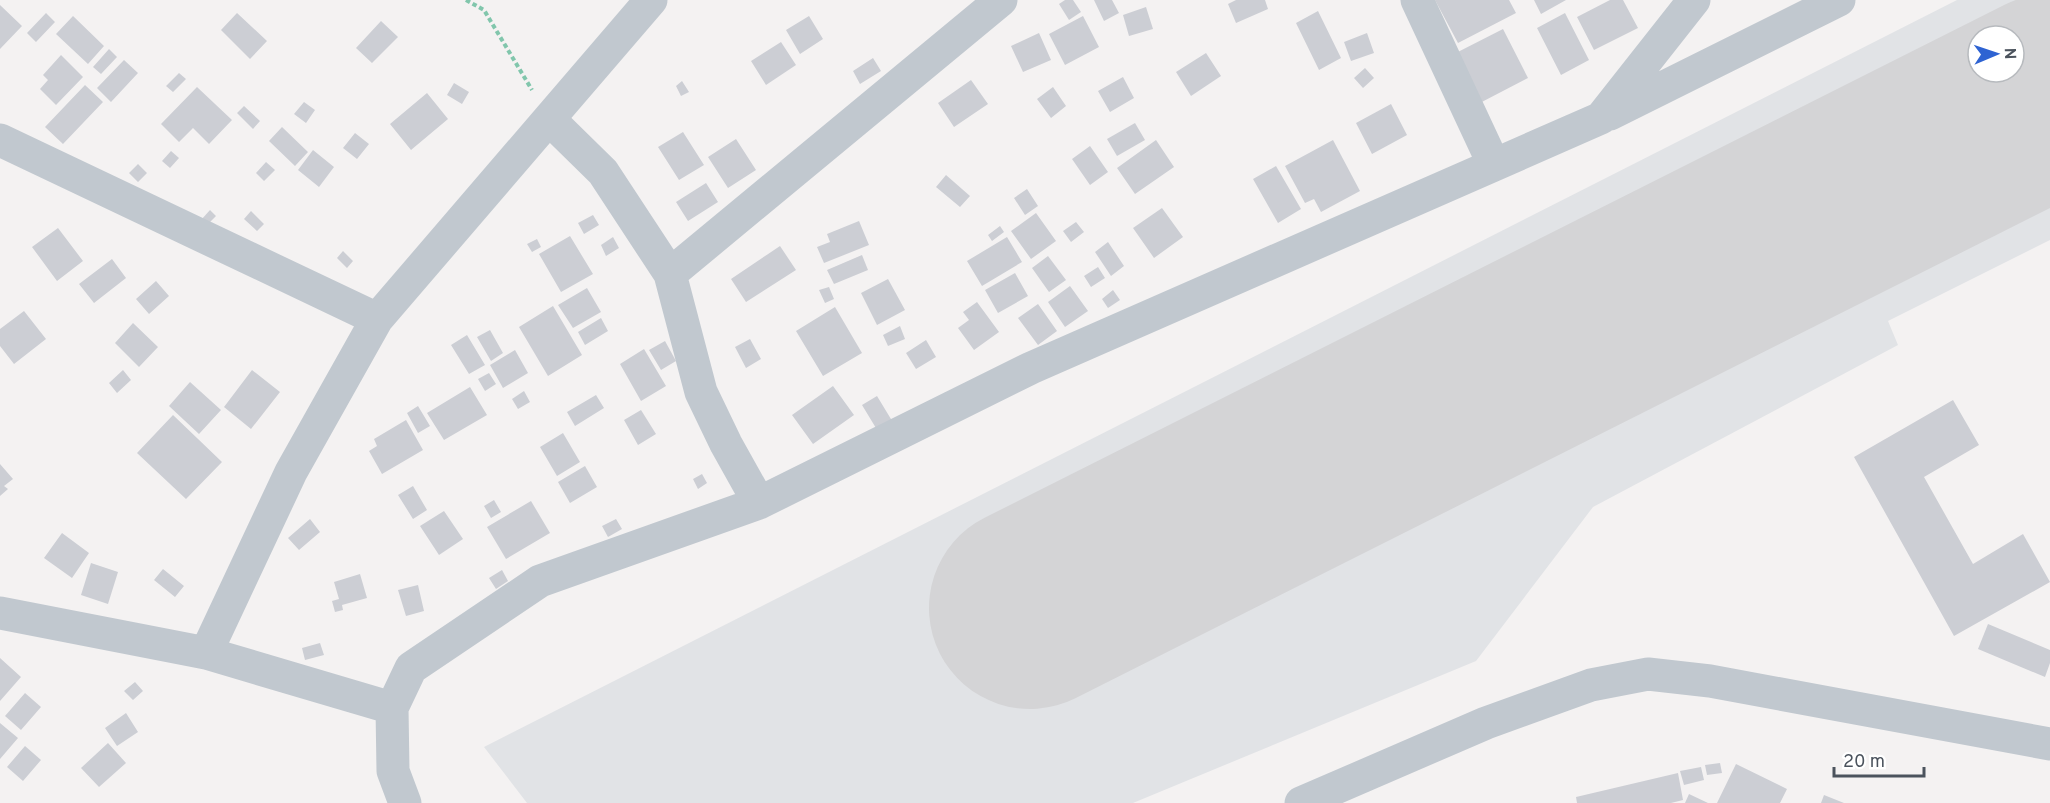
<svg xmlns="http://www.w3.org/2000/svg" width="2050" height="803" viewBox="0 0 2050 803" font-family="Overpass,sans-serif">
	<rect width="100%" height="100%" fill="#f4f2f2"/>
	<path fill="#e1e3e6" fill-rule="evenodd" d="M1957,0H2050V240L1888,321L1898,345L1593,507L1476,661L1133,803H527L484,747ZM1978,36H2014V72H1978Z"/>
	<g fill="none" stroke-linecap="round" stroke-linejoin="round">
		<path stroke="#d4d4d6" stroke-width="202" d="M1030,608L2050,95"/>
	</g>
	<path fill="#ccced4" d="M1065,0H1073L1081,12L1069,20L1059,4Z
		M1094,0H1112L1119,13L1104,21Z
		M1236,0H1265L1268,9L1236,23L1228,4Z
		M1435,0H1509L1516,13L1458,43Z
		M1534,0H1566L1541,14Z
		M1610,0H1623L1638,28L1594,50L1577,17Z
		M0,5L22,26L0,49Z
		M1146,7L1153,29L1129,36L1123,15Z
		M1318,11L1341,58L1319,70L1296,23Z
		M46,13L55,22L36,42L27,33Z
		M237,13L267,41L250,59L221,30Z
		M1565,13L1589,60L1561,75L1537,28Z
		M73,16L104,46L88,64L56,34Z
		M809,16L823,39L800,54L786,30Z
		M1083,16L1099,47L1065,65L1049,34Z
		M381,21L398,37L372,63L356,48Z
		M1503,29L1528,78L1476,105L1450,56Z
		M1039,33L1051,60L1023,72L1011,46Z
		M1367,33L1374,53L1351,61L1344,42Z
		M781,42L796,65L766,85L751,61Z
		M109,49L117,57L101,74L93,67Z
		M1206,53L1221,76L1191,96L1176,72Z
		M61,55L83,77L56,105L40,89L48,80L43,75Z
		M873,58L881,71L860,84L853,71Z
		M124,60L138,73L111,102L97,88Z
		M1365,68L1374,78L1363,88L1354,78Z
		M179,73L186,79L173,92L166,86Z
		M1123,77L1134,98L1110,112L1098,91Z
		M971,80L988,104L954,127L938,103Z
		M682,81L689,92L681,96L676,86Z
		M454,83L469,92L462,104L447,95Z
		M85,85L103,102L63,144L45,127Z
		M197,87L232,120L209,144L193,128L179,142L161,124Z
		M1053,87L1066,106L1051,118L1037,99Z
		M427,93L448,119L411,150L390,124Z
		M304,102L315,110L306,123L294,114Z
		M1391,104L1407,135L1372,154L1356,123Z
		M244,106L260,121L253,129L237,113Z
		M1135,123L1145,140L1117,156L1107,139Z
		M282,127L308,152L295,166L269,141Z
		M683,132L704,165L679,180L658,147Z
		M355,133L369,144L357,159L343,148Z
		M736,139L756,170L728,188L708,157Z
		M1156,140L1174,167L1135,194L1117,168Z
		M1333,140L1360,191L1321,212L1314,199L1305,203L1285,166Z
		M1090,146L1108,172L1090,185L1072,159Z
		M313,150L334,167L319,187L298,170Z
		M171,151L179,158L170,168L162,161Z
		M266,162L275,170L264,181L256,173Z
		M138,164L147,173L138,182L129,173Z
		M1276,166L1301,209L1278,223L1253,179Z
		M946,175L970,196L960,207L936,187Z
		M706,183L718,202L688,221L676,202Z
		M1027,189L1038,206L1025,215L1014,198Z
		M1162,208L1183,237L1154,258L1133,228Z
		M210,210L216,216L207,225L201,220Z
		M251,211L264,224L257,231L244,219Z
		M1036,213L1056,241L1031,259L1011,231Z
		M593,215L599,225L584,234L578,223Z
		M859,221L869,245L824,263L817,247L830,242L827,234Z
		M1076,222L1084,232L1071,242L1063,231Z
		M1000,226L1004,232L992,241L988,235Z
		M58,228L83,261L57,281L32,247Z
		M570,236L593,274L561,292L539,254Z
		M613,237L619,248L606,256L601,245Z
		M1007,237L1022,262L982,286L967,261Z
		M537,239L541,247L532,252L527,244Z
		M1108,242L1124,266L1111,276L1095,252Z
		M780,246L796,270L746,302L731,279Z
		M343,251L353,261L347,268L337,258Z
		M862,255L868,270L834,284L827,270Z
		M1048,256L1066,280L1049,292L1032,268Z
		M112,259L126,278L94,303L79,284Z
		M1098,267L1105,278L1091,287L1084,276Z
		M1015,273L1028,296L998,313L985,290Z
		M888,279L905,310L877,325L861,293Z
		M156,281L169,296L149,314L136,299Z
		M1070,286L1088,311L1065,327L1048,302Z
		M829,287L834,299L825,303L819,290Z
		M587,288L601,312L573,328L558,305Z
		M1113,290L1120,300L1108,308L1102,299Z
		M977,302L999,332L974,350L958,328L969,320L963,312Z
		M1038,304L1057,331L1038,345L1018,318Z
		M553,306L582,355L548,376L519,327Z
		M835,307L862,353L823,376L796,331Z
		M24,311L46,339L14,364L0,346V329Z
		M601,318L608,331L585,345L578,332Z
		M133,323L158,347L139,367L115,343Z
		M900,326L905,339L888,346L883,335Z
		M490,330L503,353L491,361L477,337Z
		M467,335L485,365L469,374L451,345Z
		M750,339L761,359L746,368L735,347Z
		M926,340L936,357L916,369L906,353Z
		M665,341L676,361L661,370L649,350Z
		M644,349L666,386L641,401L620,364Z
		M515,350L528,373L503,388L490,365Z
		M123,370L131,380L117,393L109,383Z
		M252,370L280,392L251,429L224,407Z
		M489,373L496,384L485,391L478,379Z
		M190,382L221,410L199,434L169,406Z
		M833,386L854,415L813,444L792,415Z
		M470,387L487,415L444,440L427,413Z
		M524,391L530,402L518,409L512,399Z
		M596,395L604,408L575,426L567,412Z
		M877,396L897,429L882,438L862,405Z
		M1953,400L1979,445L1924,477L1973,564L2023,534L2050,582L1954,636L1854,457Z
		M418,406L430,426L418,433L407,413Z
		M641,410L656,434L638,445L624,420Z
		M173,415L222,462L186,499L137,453Z
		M406,420L423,450L382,474L369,451L377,446L374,439Z
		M563,433L580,462L557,476L540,447Z
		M0,464L13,479L4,486L8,489L0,496Z
		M585,466L597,487L570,503L558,482Z
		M702,474L707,483L698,489L693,479Z
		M413,486L427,510L413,519L398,495Z
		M494,500L501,512L491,518L484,506Z
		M531,501L550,533L506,559L487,527Z
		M444,511L463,539L439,555L420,526Z
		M310,519L320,532L299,550L288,538Z
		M616,519L622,529L608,537L602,526Z
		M62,533L89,553L72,578L44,558Z
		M91,563L118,572L108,604L81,595Z
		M163,569L184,586L175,597L154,580Z
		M502,570L508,581L496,589L489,578Z
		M360,574L367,598L342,605L343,610L335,612L332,601L339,599L334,582Z
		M418,585L424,611L406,616L398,590Z
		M1988,624L2050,650V663L2045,677L1978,649Z
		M320,643L324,655L305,660L302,648Z
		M0,658L21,677L0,701Z
		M135,682L143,691L133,700L124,691Z
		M25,693L41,707L21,730L5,716Z
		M126,713L138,732L117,746L105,728Z
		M0,723L18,738L0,759Z
		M108,743L126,763L99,787L81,768Z
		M25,746L41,760L23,781L7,767Z
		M1720,763L1722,773L1707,775L1705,765Z
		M1736,764L1787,789L1780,803H1717Z
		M1701,767L1704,780L1684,785L1680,771Z
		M1678,773L1683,800L1671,803H1577L1576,797Z
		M1689,794L1708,803H1685Z
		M1824,795L1844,803H1821Z"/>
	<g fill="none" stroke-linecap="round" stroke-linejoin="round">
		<path stroke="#81c6ac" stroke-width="4" stroke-dasharray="4.5 3" stroke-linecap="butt" d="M466,0L484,10L532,90"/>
		<path stroke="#c1c8cf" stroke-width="33" d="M1417,0L1494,165
			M1610,114L1839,0
			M549,119L603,172L670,274L701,392L726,444L759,503
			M0,140L377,319
			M670,274L1001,0
			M0,613L206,653L392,708
			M206,653L291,472L377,319L651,0
			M405,803L393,771L392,708L411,668L540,581L759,503L1031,368L1601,118L1694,0
			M1301,803L1486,723L1591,685L1648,674L1710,681L2050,744"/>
	</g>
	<g transform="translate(1996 54) rotate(88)"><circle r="28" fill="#ffffff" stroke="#b7babe" stroke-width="1.5"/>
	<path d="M0-4.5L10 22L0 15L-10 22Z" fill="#2e63d2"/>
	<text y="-9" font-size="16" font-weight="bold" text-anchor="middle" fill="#4b535d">N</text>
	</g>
	<path d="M1834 767v9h90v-9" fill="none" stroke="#4b535d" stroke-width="3"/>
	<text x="1843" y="767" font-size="18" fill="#4b535d" stroke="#ffffff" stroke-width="4.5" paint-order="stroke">20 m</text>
</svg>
